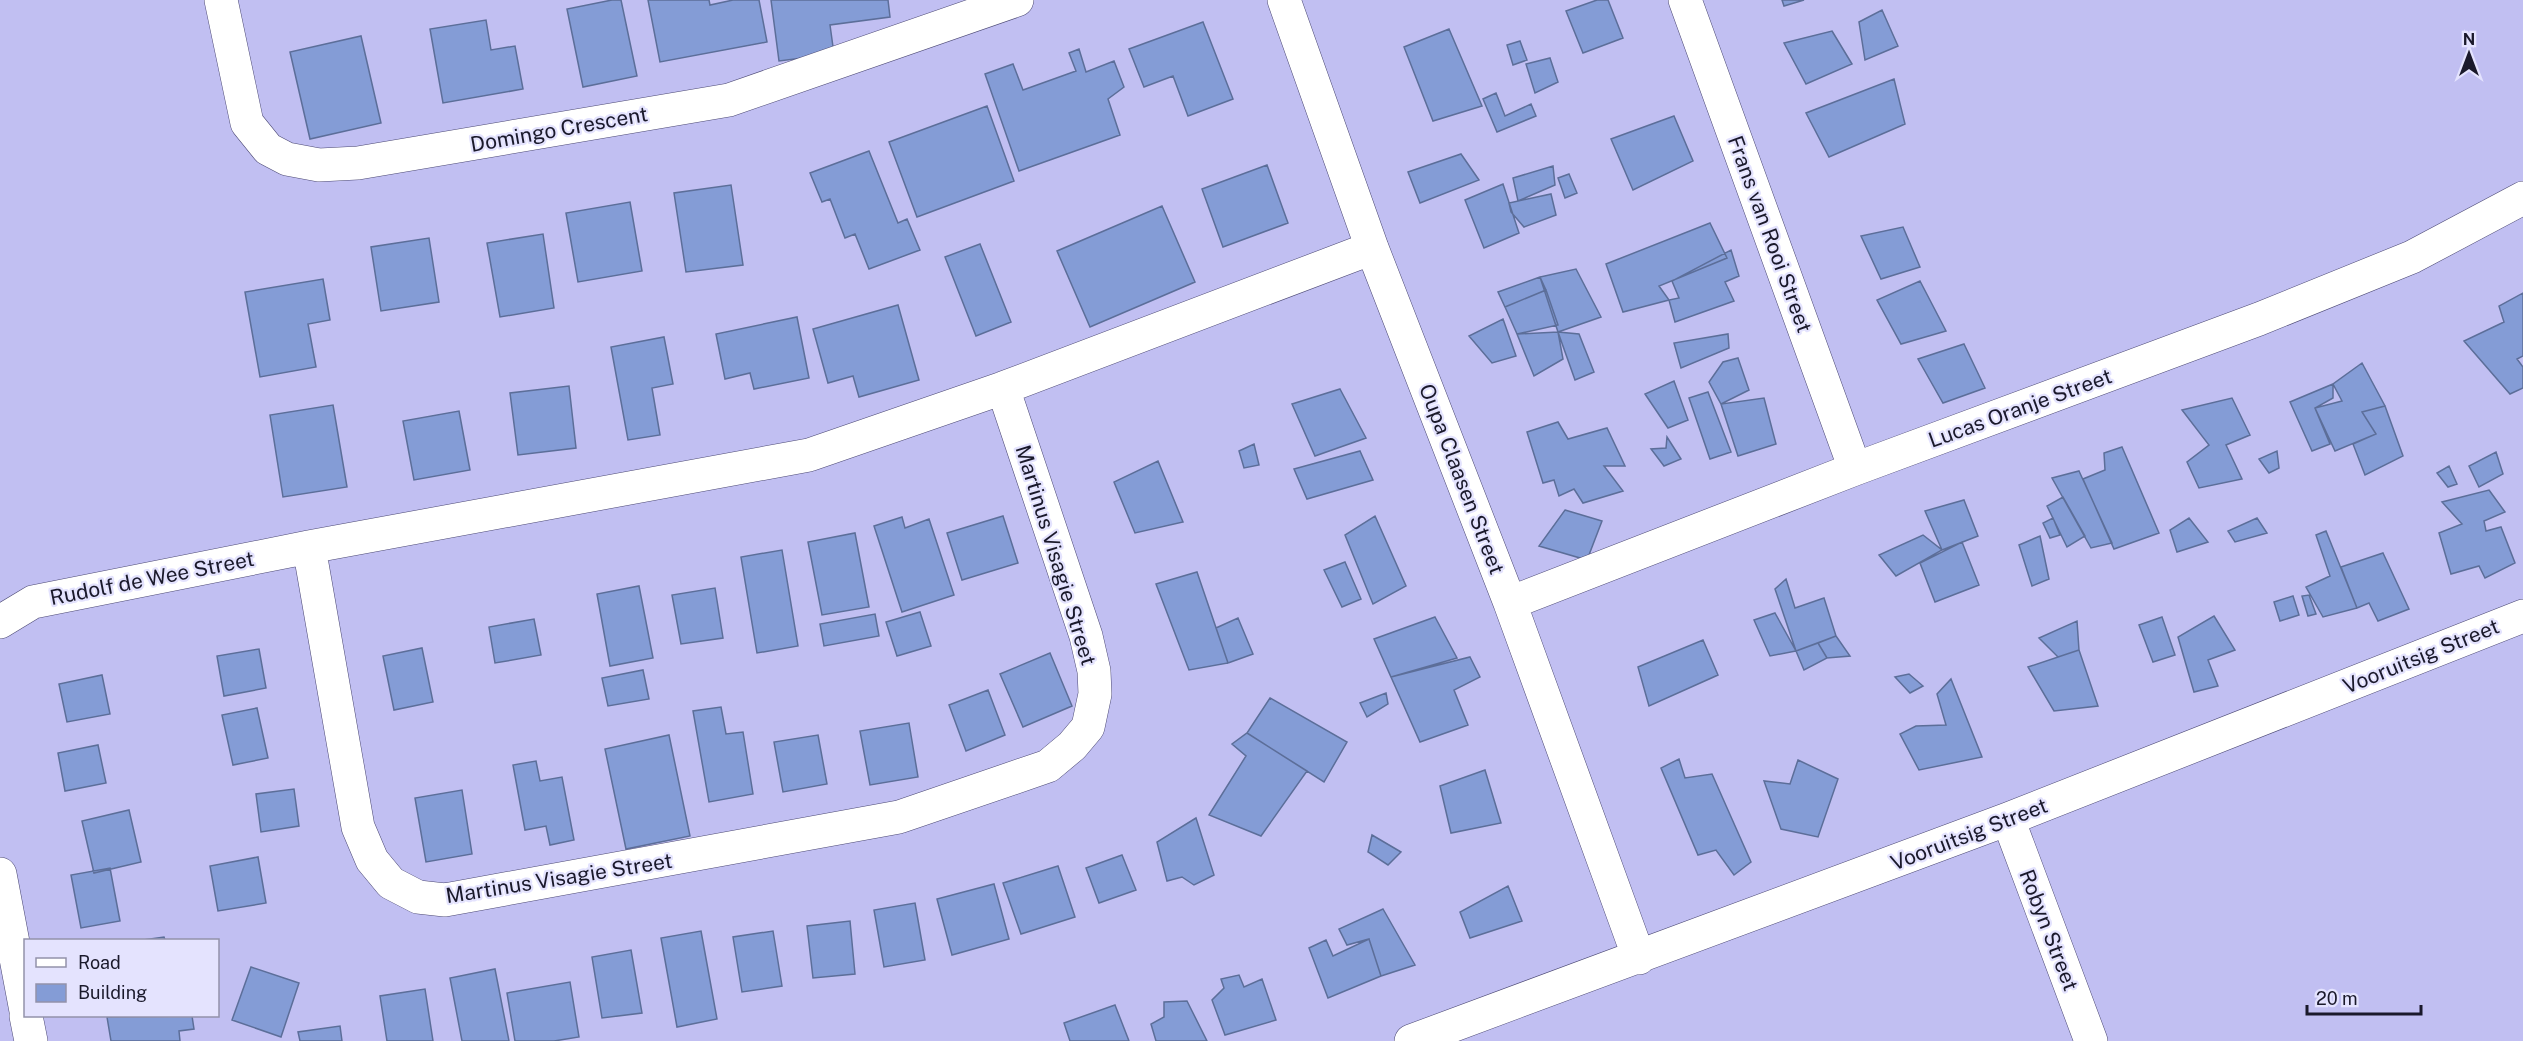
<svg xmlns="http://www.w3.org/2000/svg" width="2523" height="1041" viewBox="0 0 2523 1041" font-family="'Public Sans',sans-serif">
	<rect width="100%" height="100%" fill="#c1bff2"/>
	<path fill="#849cd6" stroke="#5c6e99" stroke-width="1.5" d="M612,0H621L637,76L583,87L567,9Z
		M648,0H709L710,5L733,0H759L767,42L660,62Z
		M771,0H888L890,17L830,25L834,54L779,61Z
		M1597,0H1608L1623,38L1583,53L1566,11Z
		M1782,0H1804L1784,6Z
		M1882,10L1898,46L1865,60L1859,22Z
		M486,20L491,50L515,46L523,89L443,103L430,29Z
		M1203,22L1233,99L1188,116L1173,76L1144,87L1129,49Z
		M1449,29L1482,106L1433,121L1404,47Z
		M1832,31L1852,64L1806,84L1784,43Z
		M361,36L381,123L310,139L290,52Z
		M1520,41L1527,60L1513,65L1507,45Z
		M1079,49L1086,72L1114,61L1124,87L1108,99L1120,135L1019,171L985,74L1013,64L1023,90L1076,71L1069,53Z
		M1550,58L1558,82L1535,93L1526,64Z
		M1894,79L1905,124L1829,157L1806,113Z
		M1496,93L1505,116L1531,104L1536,116L1497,132L1483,99Z
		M987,106L1014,181L917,217L889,142Z
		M1674,116L1693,161L1633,190L1611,139Z
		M869,151L898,223L907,219L920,250L869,269L855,234L845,238L830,199L822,202L810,173Z
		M1461,154L1479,180L1420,203L1408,172Z
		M1267,165L1288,223L1223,247L1202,189Z
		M1553,166L1555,185L1518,201L1513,178Z
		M1569,174L1577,193L1565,198L1558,178Z
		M1503,184L1519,233L1484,248L1465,200Z
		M731,185L743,265L686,272L674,193Z
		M1551,194L1556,215L1524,227L1511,212L1509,203Z
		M630,202L642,271L578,282L566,213Z
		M1162,206L1195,282L1090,327L1057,251Z
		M1710,223L1727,258L1659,286L1669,300L1623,312L1606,264Z
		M1903,227L1920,267L1881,279L1861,236Z
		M543,234L554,308L500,317L487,243Z
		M429,238L439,302L381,311L371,247Z
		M980,244L1011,322L976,336L945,257Z
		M1731,250L1739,276L1725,282L1734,301L1675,322L1669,300L1679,298L1672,281Z
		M1576,269L1601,317L1558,332L1540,277Z
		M1540,277L1546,290L1505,307L1498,292Z
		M323,279L330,320L308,324L316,367L260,377L245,292Z
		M1920,281L1946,331L1901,344L1877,300Z
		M1546,290L1558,325L1517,334L1505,307Z
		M2523,293V356L2517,359L2523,367V388L2510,394L2464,341L2504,322L2499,306Z
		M898,305L919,380L859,397L853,376L828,383L813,329Z
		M797,317L809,378L754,389L750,373L725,379L716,334Z
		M1503,319L1516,356L1492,363L1469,336Z
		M1558,332L1563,359L1534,376L1517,334Z
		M1558,332L1579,334L1594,372L1575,380Z
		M1728,334L1729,348L1681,368L1674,343Z
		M664,337L673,384L652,388L660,435L628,440L611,347Z
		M1964,344L1985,388L1943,403L1918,359Z
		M1738,358L1749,390L1721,404L1709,382L1723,362Z
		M2362,363L2385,406L2362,412L2376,434L2335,451L2315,408L2342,401L2333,384Z
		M1674,381L1688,420L1668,428L1645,394Z
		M2333,384V398L2315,408L2330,444L2312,451L2290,402Z
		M569,386L576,448L518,455L510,393Z
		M1340,389L1366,438L1315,456L1292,404Z
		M1708,392L1731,452L1710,459L1689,398Z
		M1764,398L1776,444L1738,456L1721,404Z
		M2232,398L2250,435L2226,445L2242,479L2199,488L2187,462L2209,445L2182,410Z
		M333,405L347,487L283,497L270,415Z
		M2385,406L2403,456L2365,475L2353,444L2376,434L2362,412Z
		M459,411L470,470L414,480L403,421Z
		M1558,422L1568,439L1607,428L1625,466H1604L1623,491L1583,503L1574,489L1559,496L1554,480L1543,483L1527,432Z
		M1667,437L1681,459L1664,466L1651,449L1666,448Z
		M1254,444L1259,465L1244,468L1239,451Z
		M2122,447L2159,533L2114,549L2083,479L2105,470L2104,453Z
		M1360,451L1373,480L1307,499L1294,469Z
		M2277,451L2279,468L2269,473L2259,459Z
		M2496,452L2503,474L2479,487L2469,466Z
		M1158,461L1183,522L1135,533L1114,482Z
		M2449,466L2457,484L2448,487L2437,473Z
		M2079,471L2112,543L2091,548L2052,478Z
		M2489,490L2505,512L2484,521L2486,531L2501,527L2515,563L2485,578L2479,566L2451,574L2439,533L2462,524L2442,502Z
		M2063,497L2085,536L2067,547L2047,506Z
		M1964,500L1978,536L1942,550L1925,511Z
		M1565,510L1602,521L1587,560L1539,546Z
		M1003,516L1018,563L962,580L947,533Z
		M1375,516L1406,586L1373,604L1345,535Z
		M902,517L905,528L929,519L954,595L902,612L874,526Z
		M2053,518L2060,535L2050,538L2043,523Z
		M2189,518L2208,542L2177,552L2170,530Z
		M2257,518L2267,533L2235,542L2228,531Z
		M2326,531L2357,608L2323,617L2306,587L2330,576L2316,535Z
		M855,533L869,607L822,615L808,542Z
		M1923,535L1942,550L1896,576L1879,555Z
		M2040,536L2049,579L2032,586L2019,545Z
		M1962,542L1979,585L1935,602L1920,563Z
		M782,550L798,646L757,653L741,557Z
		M2383,553L2409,609L2378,621L2369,603L2357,608L2341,567Z
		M1345,562L1361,599L1342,607L1324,570Z
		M1197,572L1228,663L1189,670L1156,584Z
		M1786,579L1795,608L1824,598L1836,636L1796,651L1775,589Z
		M639,586L653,658L610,666L597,594Z
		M715,588L723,638L681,644L672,595Z
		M2309,595L2316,614L2308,616L2302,596Z
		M2293,596L2299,615L2280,621L2274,602Z
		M920,612L931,646L897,656L886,622Z
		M1775,613L1796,651L1770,656L1754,620Z
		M875,614L879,636L824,646L820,624Z
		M2214,616L2235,650L2208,660L2218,686L2194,692L2178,637Z
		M1435,617L1457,658L1391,677L1374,639Z
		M2162,617L2175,655L2153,662L2139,625Z
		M1238,618L1253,654L1228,663L1216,628Z
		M534,619L541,655L495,663L489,627Z
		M2077,621L2079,650L2058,657L2039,638Z
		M1836,636L1850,656L1827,658L1818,643Z
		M1703,640L1718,675L1649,706L1638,667Z
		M1818,643L1827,658L1804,670L1796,651Z
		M422,648L433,702L394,710L383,656Z
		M259,649L266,688L224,696L217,656Z
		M2079,650L2098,706L2054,711L2028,667Z
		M1050,653L1072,706L1023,727L1000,674Z
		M1470,657L1480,677L1454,690L1468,725L1420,742L1391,677Z
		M643,670L649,699L608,706L602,678Z
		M1909,674L1923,686L1910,693L1895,677Z
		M102,675L110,714L67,722L59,684Z
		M1951,679L1982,757L1919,770L1900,734L1916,726L1946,725L1937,694Z
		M988,690L1005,735L966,751L949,705Z
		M1386,693L1388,704L1367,717L1360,703Z
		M1270,698L1347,742L1324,782L1247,733Z
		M721,707L726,734L743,732L753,794L709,802L693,711Z
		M257,708L268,758L233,765L222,715Z
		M909,723L918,777L870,785L860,731Z
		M1247,733L1307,771L1261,836L1209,815L1246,756L1232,744Z
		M669,735L690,836L626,849L605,749Z
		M818,735L827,784L783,792L774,742Z
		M98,745L106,783L65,791L58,753Z
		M1679,759L1685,778L1712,774L1751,862L1734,875L1716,850L1698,855L1661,768Z
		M1798,760L1838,779L1818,837L1781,829L1764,781L1790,784Z
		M536,761L540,781L562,777L574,840L550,845L546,826L525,830L513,765Z
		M1485,770L1501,823L1451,833L1440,786Z
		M294,789L299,826L261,832L256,794Z
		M462,790L472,854L426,862L415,798Z
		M129,810L141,862L94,873L82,821Z
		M1196,818L1214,875L1194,885L1182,877L1167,881L1157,842Z
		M1372,835L1401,852L1388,865L1368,852Z
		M1122,855L1136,890L1099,903L1086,868Z
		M258,857L266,903L218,911L210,866Z
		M1058,866L1075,917L1021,934L1003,883Z
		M110,868L120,921L81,928L71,875Z
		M994,884L1009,939L952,955L937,899Z
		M1508,886L1522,921L1470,938L1460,912Z
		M915,903L925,960L884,967L874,910Z
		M1383,909L1415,965L1381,976L1369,939L1347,945L1339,929Z
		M850,921L855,974L813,978L807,926Z
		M701,931L717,1019L677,1027L661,938Z
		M773,931L782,986L742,992L733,937Z
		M164,937L165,940H143Z
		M1369,939L1381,976L1328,998L1309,948L1326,940L1333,956Z
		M631,950L642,1013L602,1018L592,957Z
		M251,967L299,983L281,1037L232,1020Z
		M495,969L509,1041H462L450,978Z
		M1239,975L1244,987L1262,979L1276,1020L1225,1035L1212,1000L1224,988L1221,979Z
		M570,982L579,1037L554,1041H515L507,993Z
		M425,989L433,1041H387L380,996Z
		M1187,1001L1207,1041H1156L1151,1024L1164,1017V1002Z
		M1115,1005L1129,1041H1070L1064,1023Z
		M192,1016L194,1029L179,1031L180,1041H111L107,1017Z
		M340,1026L342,1041H300L298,1032Z"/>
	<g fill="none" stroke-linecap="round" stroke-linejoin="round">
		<defs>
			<path id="street" d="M221,0L247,123L268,149L287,159L319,165L358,163L729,100L1017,0
				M1284,0L1372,248L1510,603L1639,958
				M1685,0L1855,469
				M309,547L358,827L372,860L391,883L418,897L445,900L899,817L1048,766L1072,746L1088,727L1095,694L1094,671L1086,636L1003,388
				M1510,603L1855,469L2259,319L2412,257L2523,198
				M0,622L33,602L309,547L809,455L1003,388L1372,248
				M2008,819L2091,1041
				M0,874L26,1011
				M26,1016L31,1041
				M1411,1041L2008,819L2523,616"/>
		</defs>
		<use href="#street" stroke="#4c4974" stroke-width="34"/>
		<use href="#street" stroke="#fff" stroke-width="33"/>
	</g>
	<g text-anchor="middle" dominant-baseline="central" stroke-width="4.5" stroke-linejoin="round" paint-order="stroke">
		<g font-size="21" fill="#1a192b" stroke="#e4e3fe">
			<text transform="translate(559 129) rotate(-10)">Domingo Crescent</text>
			<text transform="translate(1770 234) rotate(70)">Frans van Rooi Street</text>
			<text transform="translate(2020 408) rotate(-20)">Lucas Oranje Street</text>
			<text transform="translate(1462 479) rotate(69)">Oupa Claasen Street</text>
			<text transform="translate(1056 555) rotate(73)">Martinus Visagie Street</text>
			<text transform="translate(152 578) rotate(-11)">Rudolf de Wee Street</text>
			<text transform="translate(2421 656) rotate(-22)">Vooruitsig Street</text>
			<text transform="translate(1969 834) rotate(-21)">Vooruitsig Street</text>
			<text transform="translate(559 878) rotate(-9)">Martinus Visagie Street</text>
			<text transform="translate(2049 930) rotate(69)">Robyn Street</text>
		</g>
	</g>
	<rect x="24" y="939" width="195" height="78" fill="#e4e3fe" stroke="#9392aa" stroke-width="1.5"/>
	<rect x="36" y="958" width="30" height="9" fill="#ffffff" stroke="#9392aa" stroke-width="1.5"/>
	<text x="78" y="969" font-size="18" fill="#1a192b">Road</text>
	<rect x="36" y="984" width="30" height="18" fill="#849cd6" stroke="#9392aa" stroke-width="1.5"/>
	<text x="78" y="999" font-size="18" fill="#1a192b">Building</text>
	<g transform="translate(2469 54)" stroke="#e4e3fe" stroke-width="4.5" paint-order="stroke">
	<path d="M0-4.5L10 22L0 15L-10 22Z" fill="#1a192b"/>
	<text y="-9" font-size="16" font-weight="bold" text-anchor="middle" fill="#1a192b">N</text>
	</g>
	<path d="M2307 1005v9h114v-9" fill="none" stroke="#1a192b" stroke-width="3"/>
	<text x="2316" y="1005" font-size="18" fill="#1a192b" stroke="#e4e3fe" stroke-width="4.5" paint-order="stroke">20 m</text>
</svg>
